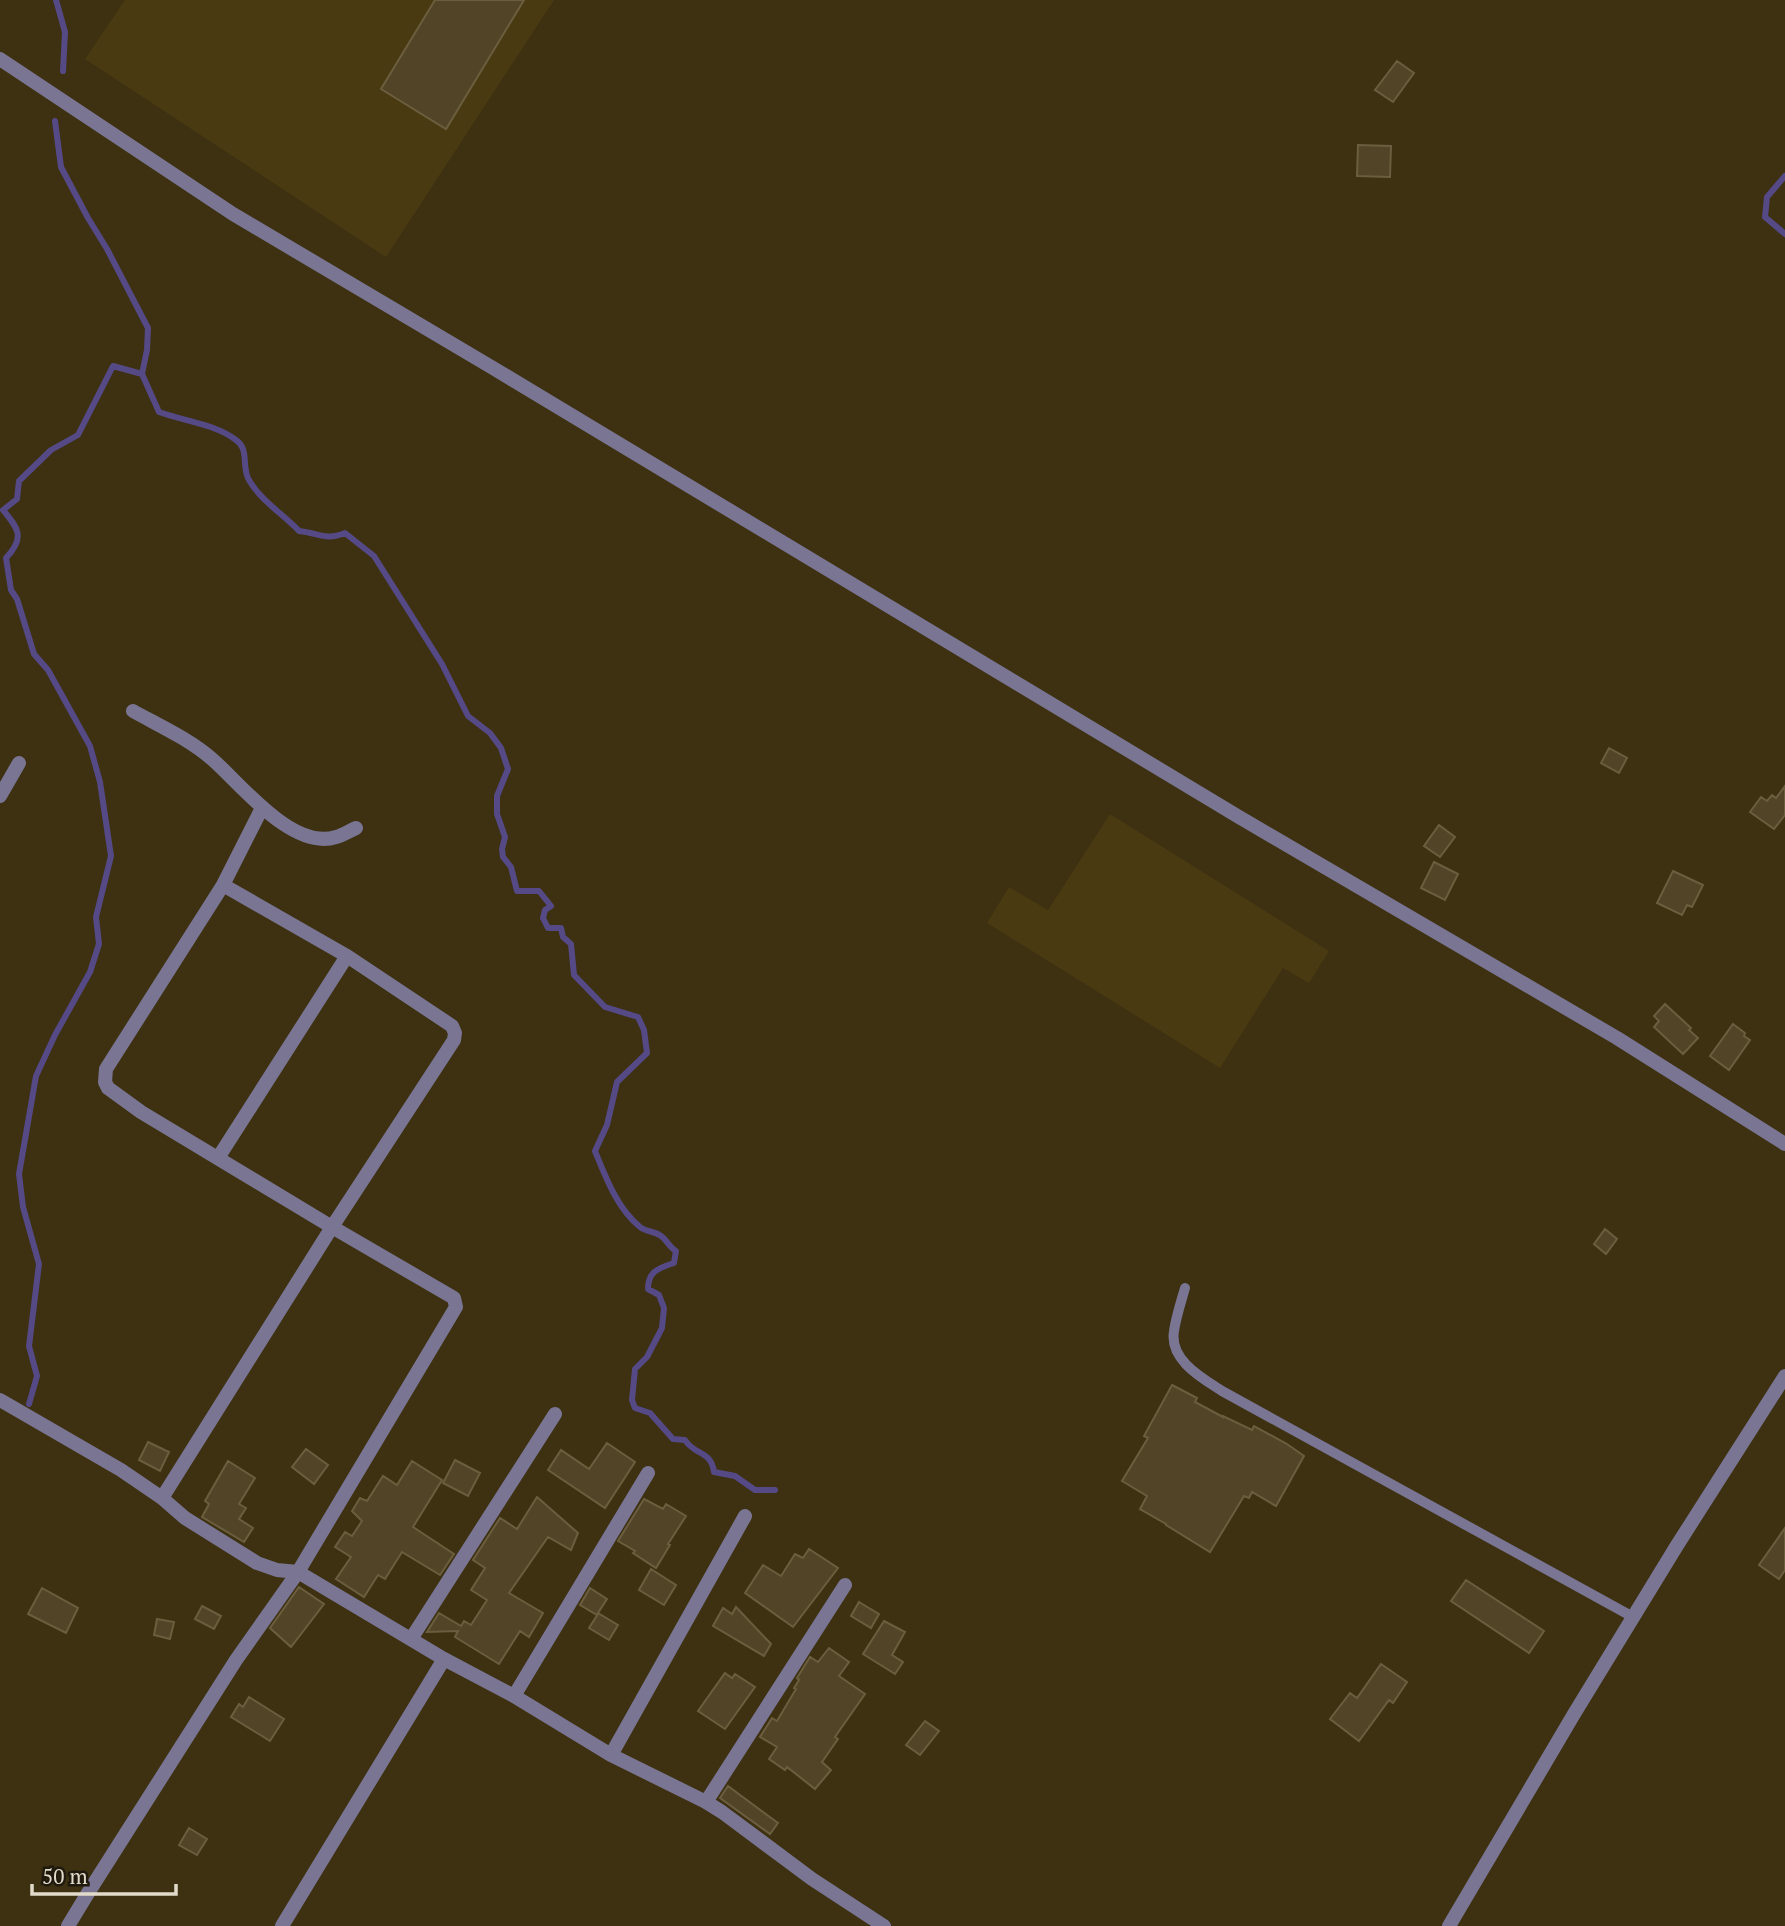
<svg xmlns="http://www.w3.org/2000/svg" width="1785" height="1926" viewBox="0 0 1785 1926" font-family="'PT Serif',serif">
	<rect width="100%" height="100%" fill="#3d3112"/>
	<path fill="#493a12" d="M125,0H554L386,257L85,59Z
		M1110,814L1329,951L1309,983L1283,968L1220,1068L987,923L1009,887L1048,910Z"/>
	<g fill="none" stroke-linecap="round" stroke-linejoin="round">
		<path stroke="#554986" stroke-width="6" d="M56,0L65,32L63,71
			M55,121L61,167L88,218L107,249L148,328L147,350L142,374L159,412C184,421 215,424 236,440C250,450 241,467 249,480C261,501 283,514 299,531C319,533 325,541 345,533L374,556L442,664L468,716L490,733L501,748L508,769L497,796V814L505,837L502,849L503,857L511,867L517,891H539L551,906L545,910L543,918L548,928H561L563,937L571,944L574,975L605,1007L638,1017L644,1030L647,1053L617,1082L607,1125L595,1151C606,1178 617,1208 640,1227C646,1232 655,1231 661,1236C667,1240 669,1247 676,1251L674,1263C659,1268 648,1271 648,1289L659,1295L664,1308L662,1328L647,1357L635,1369L632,1400L635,1408L650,1413L673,1439L685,1440C695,1456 711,1450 714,1472L735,1476L755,1490H775
			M1785,176L1767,197L1765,217L1785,234
			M29,1404L37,1376L29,1346L39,1264L23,1207L19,1174L36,1076L55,1035L90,972L99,944L96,917L111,856L100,782L90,746L48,670L34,654L17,599L11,590L6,558C25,538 19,529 3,510L17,499L19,481L51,450L78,435L113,366L142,374"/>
	</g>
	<path fill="#524527" stroke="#6b5e3e" stroke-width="2" d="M435,0H524L446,129L381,89Z
		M1397,61L1414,73L1393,102L1375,90Z
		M1358,145L1391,146L1390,177L1357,176Z
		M1609,748L1627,758L1619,773L1601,763Z
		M1785,786V815L1774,829L1750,812L1761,797L1767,801L1772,795L1776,798Z
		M1439,825L1455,837L1440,857L1424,846Z
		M1434,862L1458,874L1445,900L1421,888Z
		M1673,871L1703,885L1692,907L1687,905L1682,915L1657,903Z
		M1665,1004L1691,1028L1689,1030L1698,1038L1683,1054L1654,1027L1659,1021L1654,1016Z
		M1733,1024L1745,1033L1744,1036L1750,1040L1729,1070L1710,1056Z
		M1605,1229L1617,1239L1606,1254L1594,1244Z
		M1172,1385L1197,1398L1195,1402L1223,1417V1416L1252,1430L1254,1426L1287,1444L1304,1456L1276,1506L1252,1492L1249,1498L1244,1496L1210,1552L1166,1525V1524L1140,1509L1147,1496L1122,1481L1148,1438L1144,1436Z
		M148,1442L169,1452L160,1471L139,1460Z
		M607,1443L635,1462L605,1508L548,1470L561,1450L589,1469Z
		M306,1449L328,1465L314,1484L292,1467Z
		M455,1460L480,1473L468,1496L443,1483Z
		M228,1461L255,1478L239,1504L246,1508L239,1519L253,1528L244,1542L202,1517L209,1504L205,1501Z
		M412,1461L442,1480L413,1527L454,1554L440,1575L402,1552L385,1579L378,1575L364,1597L336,1579L351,1557L335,1547L345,1532L352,1536L362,1521L352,1511L360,1498L367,1501L383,1476L397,1485Z
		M537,1497L578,1533L571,1550L548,1537L509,1593L543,1613L529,1637L520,1631L499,1664L455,1637L458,1631L427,1632L439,1613L461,1626L464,1621L471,1625L487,1600L471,1590L485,1568L473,1560L500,1518L517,1529Z
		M644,1499L663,1509L666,1504L686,1516L668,1544L670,1545L656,1568L633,1553L635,1551L618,1541Z
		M1785,1528V1570L1779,1579L1759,1565Z
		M809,1549L838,1568L793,1627L745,1593L763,1565L781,1576L795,1554L803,1558Z
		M651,1569L676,1585L664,1605L639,1590Z
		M1466,1580L1544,1631L1529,1653L1451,1601Z
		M299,1587L324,1604L291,1647L270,1628Z
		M42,1588L78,1608L66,1633L28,1614Z
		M590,1588L607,1599L598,1613L618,1625L609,1640L589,1628L598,1614L597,1615L580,1605Z
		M859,1602L879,1614L871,1628L851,1616Z
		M202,1606L221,1616L214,1629L195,1619Z
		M736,1607L771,1644L764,1656L713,1626L723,1608L732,1614Z
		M157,1619L174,1622L170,1639L154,1635Z
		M884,1621L905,1632L892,1655L903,1662L895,1674L863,1654Z
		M829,1648L849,1662L839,1676L865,1694L835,1737L838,1739L822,1762L831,1770L815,1789L787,1767L785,1770L769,1759L777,1747L760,1737L772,1718L777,1721L796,1689L794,1688L799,1680L797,1678L810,1657L818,1662Z
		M1381,1664L1407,1682L1393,1703L1389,1700L1359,1741L1330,1719L1350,1693L1357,1698Z
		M725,1673L732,1678L735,1674L755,1687L725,1729L698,1711Z
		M249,1697L284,1719L270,1741L231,1717L239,1704L243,1707Z
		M925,1721L939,1731L920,1755L906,1745Z
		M728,1786L778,1823L770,1834L720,1798Z
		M189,1828L207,1839L197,1855L179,1845Z"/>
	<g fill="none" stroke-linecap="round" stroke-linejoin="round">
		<path stroke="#797592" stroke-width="10" d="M1185,1288C1181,1302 1176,1317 1174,1331C1169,1360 1202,1378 1222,1391L1633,1617"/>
		<path stroke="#797592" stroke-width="14" d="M0,59L233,214L493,368L1239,817L1617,1038L1785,1144
			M133,711C160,726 189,739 212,759C241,784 292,851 336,837C343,835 349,831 356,828
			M0,796L19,763
			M223,885L262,808
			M218,1158L347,956
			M0,1400L121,1470L162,1498L185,1518L257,1563L277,1570L298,1572L444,1659L514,1696L611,1755L706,1802L722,1812L812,1879L884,1926
			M411,1639L555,1414
			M514,1696L648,1473
			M611,1755L745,1516
			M706,1802L845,1585
			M68,1926L88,1893L236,1660L298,1572L456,1307L454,1298L332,1227L141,1112L108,1088L105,1082L106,1069L223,885L347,956L452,1026L455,1033L454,1040L332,1227L162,1498
			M282,1926L444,1659"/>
		<path stroke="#797592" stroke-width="14" d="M1449,1926L1574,1714L1676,1547L1785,1376"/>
	</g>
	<path d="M32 1884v10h144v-10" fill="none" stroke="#e3dbca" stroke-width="3.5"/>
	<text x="42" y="1884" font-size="21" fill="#e3dbca" stroke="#1f1a0d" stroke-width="5" paint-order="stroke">50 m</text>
</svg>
